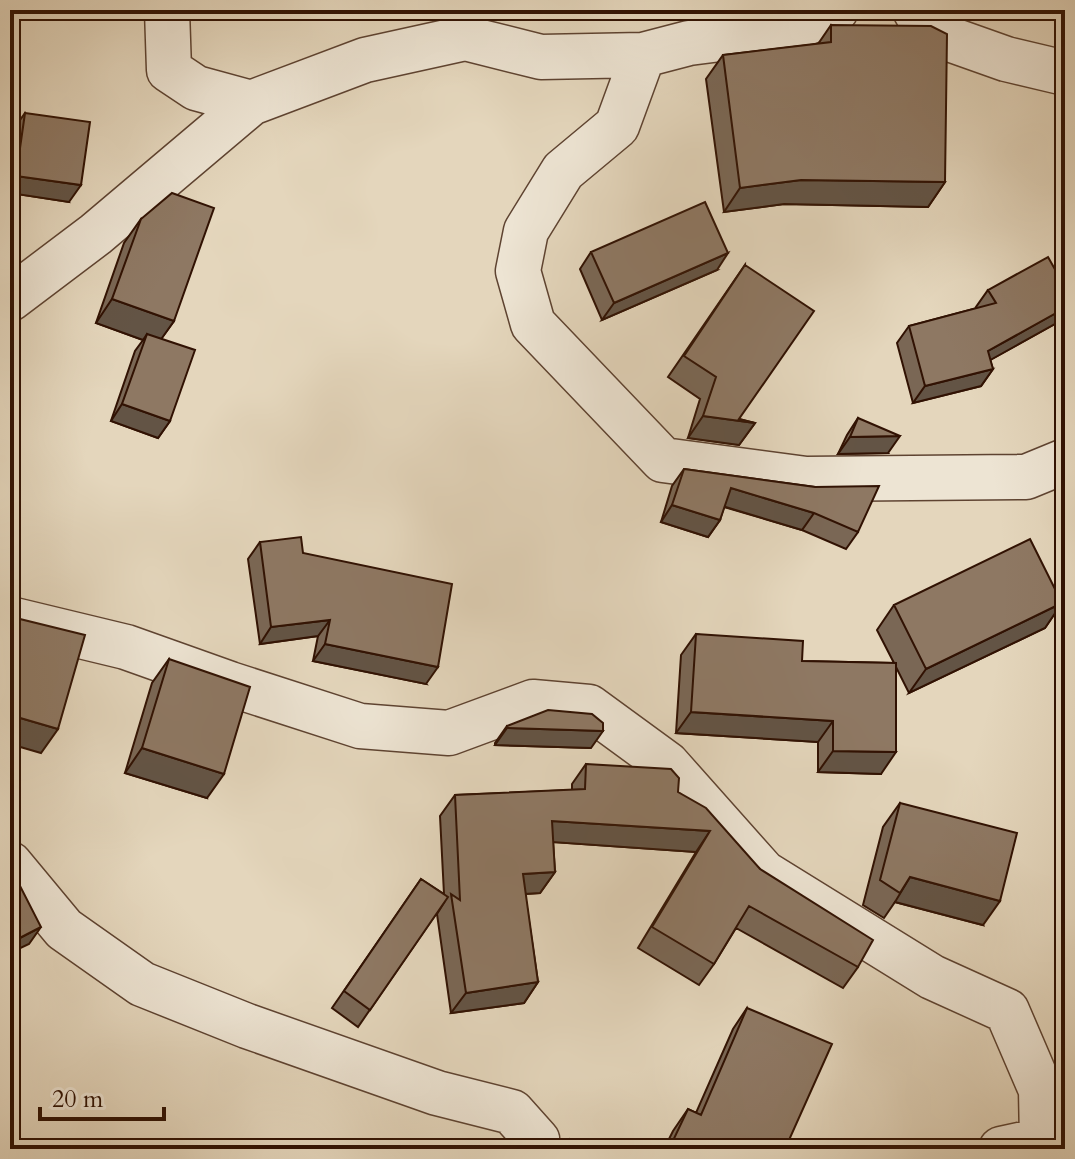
<svg xmlns="http://www.w3.org/2000/svg" width="1075" height="1159" viewBox="0 0 1075 1159" font-family="Cardo,serif">
	<rect width="100%" height="100%" fill="#e4d6bc"/>
	<filter id="stains"><feTurbulence type="fractalNoise" baseFrequency=".0025" numOctaves="4"/><feColorMatrix values="0 0 0 0 .2 0 0 0 0 .09 0 0 0 0 .02 0 0 0 .5 -.17"/></filter>
	<radialGradient id="worn" r=".72"><stop offset=".6" stop-color="#630" stop-opacity="0"/><stop offset="1" stop-color="#630" stop-opacity=".3"/></radialGradient>
	<g fill="none" stroke-linecap="round" stroke-linejoin="round">
		<defs>
			<path id="minor" d="M167,10L169,70L196,88L251,103
				M915,10L927,31L1006,59L1065,73
				M643,55L617,126L563,171L526,231L518,271L533,324L663,460L806,479L1026,477L1065,461
				M10,299L96,234L251,103L365,60L465,38L541,57L643,55L689,43L790,30L836,10
				M10,619L126,647L230,684L360,726L449,733L533,702L589,707L667,764L764,873L932,977L1007,1011L1041,1090L1042,1140
				M10,864L64,929L142,984L247,1026L437,1093L512,1112L537,1140L534,1149
				M1001,1149L1042,1140L1065,1143"/>
		</defs>
		<use href="#minor" stroke="#5e4331" stroke-width="47"/>
		<use href="#minor" stroke="#ede4d3" stroke-width="44"/>
	</g>
	<path fill="#7a6755" stroke="#311203" stroke-width="2" d="M831,25L945,182L928,207L784,204L724,212L706,79L723,55L818,44Z
		M25,113L69,202L10,193V153L13,130Z
		M141,219L174,321L161,339L170,421L158,438L111,421L135,351L143,340L96,323L124,243Z
		M591,252L717,270L602,320L580,269Z
		M745,265L739,419L755,423L739,445L688,438L700,399L668,377Z
		M988,290L1065,308V316L1062,320L990,360L993,369L981,386L913,403L897,343L909,326L977,308L976,307Z
		M858,418L888,453L838,454L847,435Z
		M684,469L815,487L858,532L846,549L802,530L724,507L720,520L708,537L661,522L672,486Z
		M260,542L303,553L426,684L313,661L318,636L260,644L248,559Z
		M1062,603L1045,628L909,693L896,667L881,774L818,772V742L676,733L681,655L696,634L802,661L894,663L877,630L894,605Z
		M169,659L207,798L125,773L152,683Z
		M507,726L591,748L495,745V743Z
		M586,764L678,792L760,869L858,967L843,988L736,928L714,964L699,985L638,948L696,852L553,842L555,872L540,893L525,894L538,982L524,1003L451,1013L437,914L445,901L358,1027L332,1008L421,879L444,894L440,816L455,795L572,790V784Z
		M900,803L983,925L895,902L884,918L863,905L883,827Z
		M747,1008L785,1149H664L673,1131L688,1109L696,1113L733,1029Z"/>
	<path fill="#635445" stroke="#311203" stroke-width="2" d="M16,176L81,185L69,202L10,193V184Z
		M801,180L945,182L928,207L784,204L724,212L740,188Z
		M728,253L717,270L602,320L614,303Z
		M112,299L174,321L157,345L147,334L143,340L96,323Z
		M1065,308V316L1062,320L976,368L988,351Z
		M993,369L981,386L913,403L925,386Z
		M122,404L170,421L158,438L111,421Z
		M703,416L755,423L739,445L688,438Z
		M900,436L888,453L838,454L850,437Z
		M731,488L814,513L802,530L719,505Z
		M672,505L720,520L708,537L661,522Z
		M1062,603L1045,628L909,693L926,669Z
		M330,620L318,636L260,644L271,627Z
		M325,644L438,667L426,684L313,661Z
		M691,712L833,721L818,742L676,733Z
		M10,715L58,729L41,753L10,744Z
		M507,728L603,731L591,748L495,745Z
		M142,748L224,774L207,798L125,773Z
		M833,751L896,752L881,774L818,772Z
		M552,821L710,831L696,852L537,841Z
		M555,872L540,893L508,895L523,874Z
		M910,877L1000,901L983,925L895,902Z
		M41,927L29,944L10,953V943Z
		M538,982L524,1003L451,1013L466,993Z"/>
	<path fill="#8e7863" stroke="#311203" stroke-width="2" d="M831,25L931,26L947,34L945,182L801,180L740,188L723,55L831,42Z
		M25,113L90,122L81,185L16,176Z
		M172,193L214,208L174,321L112,299L141,219Z
		M705,202L728,253L614,303L591,252Z
		M1048,257L1065,287V308L988,351L993,369L925,386L909,326L996,303L988,290Z
		M745,265L814,311L739,419L755,423L703,416L716,377L684,356Z
		M147,334L195,350L170,421L122,404Z
		M858,418L900,436L850,437Z
		M684,469L815,487L879,486L858,532L814,513L731,488L720,520L672,505Z
		M301,537L303,553L452,584L438,667L325,644L330,620L271,627L260,542Z
		M1030,539L1062,603L926,669L894,605Z
		M10,613L20,619L85,635L58,729L10,715Z
		M696,634L803,641L802,661L896,663V752L833,751V721L691,712Z
		M169,659L250,687L224,774L142,748Z
		M548,710L592,714L603,723V731L507,728V726Z
		M586,764L671,769L679,778L678,792L706,808L760,869L873,940L858,967L749,906L714,964L652,927L710,831L552,821L555,872L523,874L538,982L466,993L451,894L460,900L455,795L585,789Z
		M900,803L1017,833L1000,901L910,877L900,893L880,880Z
		M10,872L18,882L41,927L10,943Z
		M421,879L448,897L370,1010L344,991Z
		M747,1008L832,1044L785,1149H669L688,1109L701,1115Z
		M570,1139L587,1149H560L565,1147Z"/>
	<rect width="1075" height="1159" fill="none" stroke="#e4d6bc" stroke-width="40"/>
	<rect x="12" y="12" width="1051" height="1135" fill="none" stroke="#311203" stroke-width="4"/>
	<rect x="20" y="20" width="1035" height="1119" fill="none" stroke="#311203" stroke-width="2"/>
	<path d="M40 1107v12h124v-12" fill="none" stroke="#311203" stroke-width="4"/>
	<text x="52" y="1107" font-size="24" fill="#311203" stroke="#ede4d3" stroke-width="6" paint-order="stroke">20 m</text>
	<rect width="100%" height="100%" filter="url(#stains)"/>
	<rect width="100%" height="100%" fill="url(#worn)"/>
</svg>
